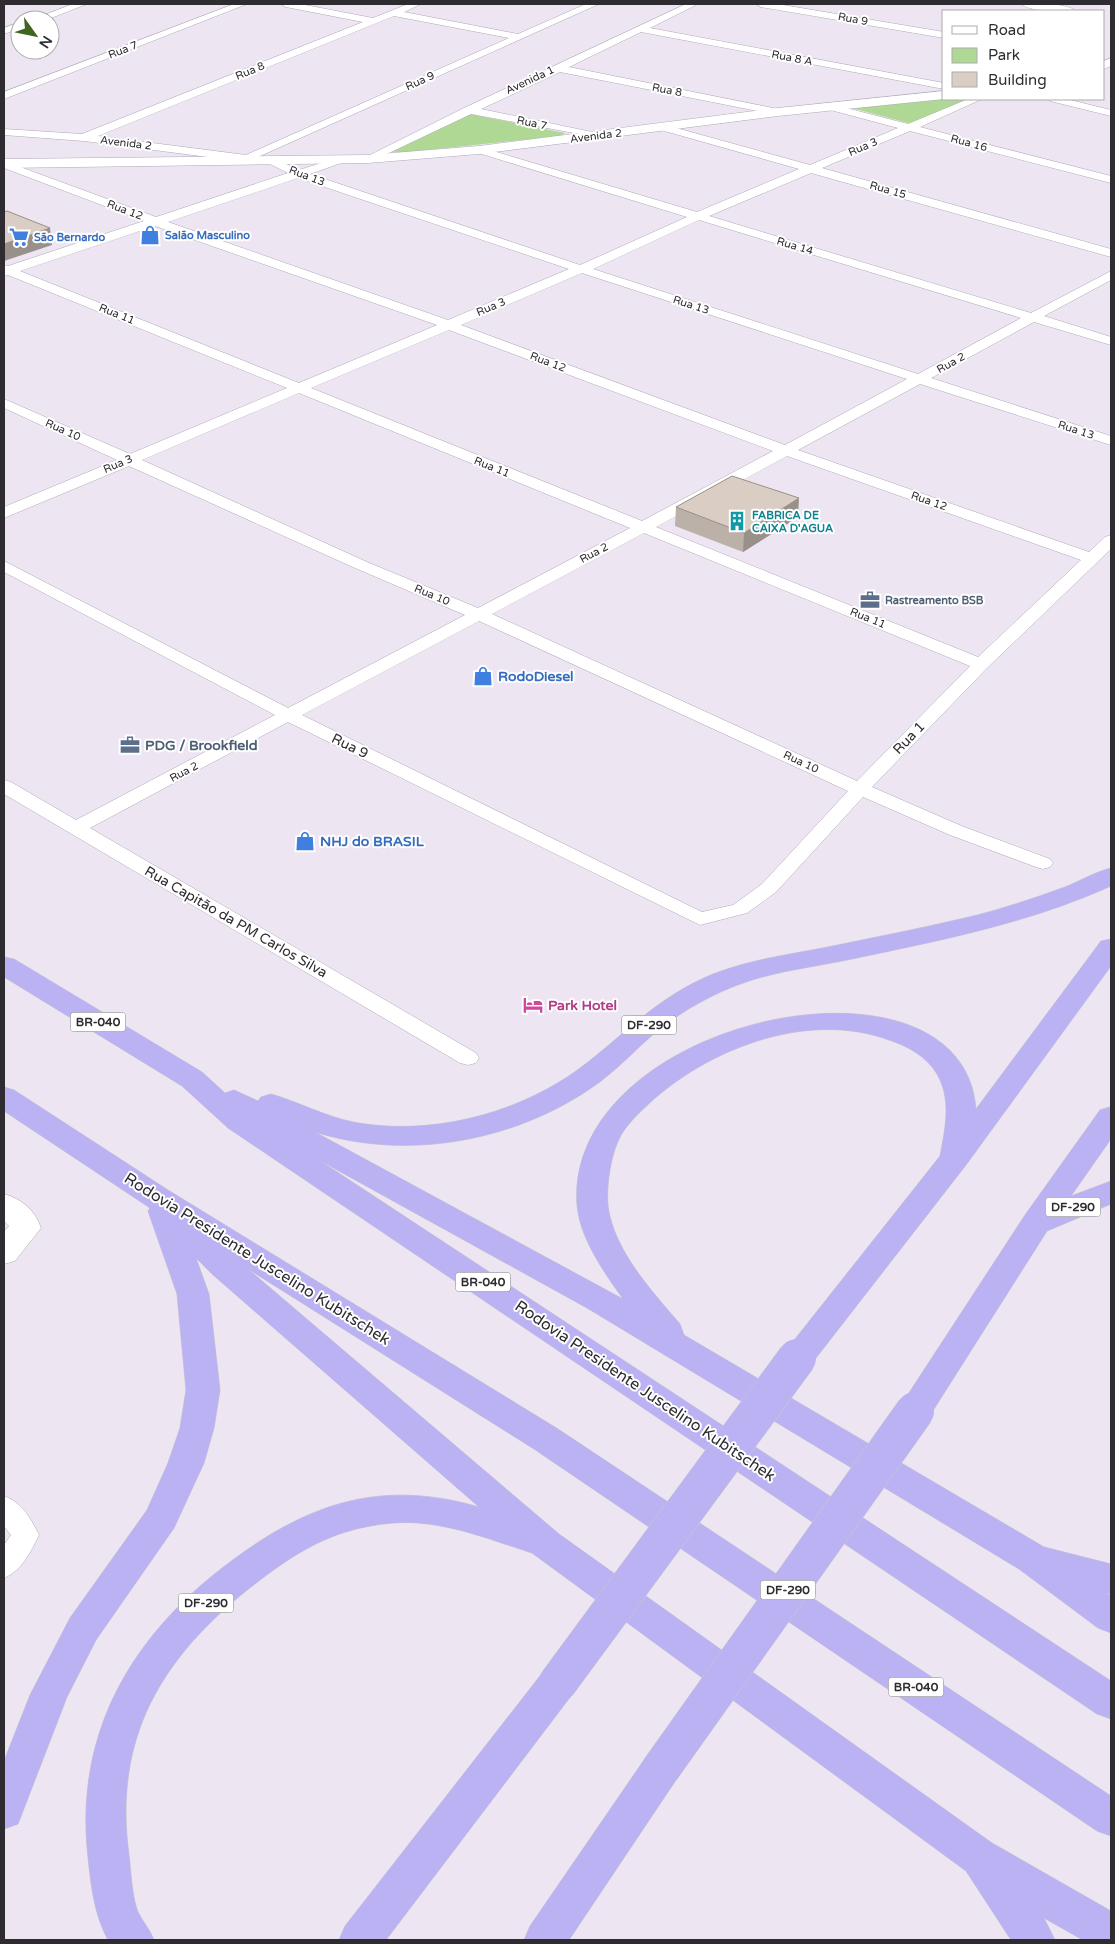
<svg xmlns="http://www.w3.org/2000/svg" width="1115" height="1944" viewBox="0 0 1115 1944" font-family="'Varela Round',sans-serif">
	<rect width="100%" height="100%" fill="#ede5f2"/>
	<path fill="#afd894" d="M945,99H976L912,124L848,107Z
		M470,114L565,133L561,136L399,153L388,150Z"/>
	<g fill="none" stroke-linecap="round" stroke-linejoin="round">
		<defs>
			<path id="minor" d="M73,4H87L46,20H31Z
				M234,4H247L4,99V92Z
				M281,4H300L373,18L408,4H421L404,12L518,34L586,4H599L247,162L84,141L4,135V129L82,134L363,22L286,7ZM394,16L509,38L246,155L98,136Z
				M686,4H698L650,28L944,83V89L641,32L569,67L778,109L783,112L778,115L560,72L481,109L597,133L601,134V138L471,114L372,161L368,162L362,159L464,108Z
				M756,4H777L944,32V38L761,7Z
				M1021,4C1034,3 1066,3 1076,11C1063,12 1031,12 1021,4Z
				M20,22V28L4,34V28Z
				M1111,58V66L1104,69V61Z
				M968,99H982L920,127L1111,176V183L910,131L822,168L1111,249V257L811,173L709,216L1031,313L1111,271V280L1044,316L1111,337V345L1034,322L931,378L1111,436V445L920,384L798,450L1089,552L1105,537L1111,535V549L987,668L872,787L964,827L1050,859L1053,863L1050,867L1043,869L1036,867L950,835L863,797L776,892L747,913L700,925L288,722L90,828L476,1053L479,1058L476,1063L468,1065L460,1063L4,794V780L11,782L76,820L275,715L4,572V561L288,708L465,615L355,568L129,466L4,518V507L117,460L4,408V399L130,454L287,388L8,275L4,276V265L8,266L144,221L4,168V161L156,217L288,173L270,164V160H278L299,170L337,158L343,161L341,163L310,174L580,265L687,217L475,152V148H483L697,212L799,169L661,130V126H669L810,165L898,128L823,108V104L827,103L908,124ZM298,178L569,269L448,320L168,222ZM699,220L1021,318L918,374L593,269ZM155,226L437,325L299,383L20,271ZM582,273L907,379L785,445L461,325ZM449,330L773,451L642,521L311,388ZM299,393L630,528L478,608L367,562L142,460ZM787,456L1081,560L978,657L656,527ZM644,533L970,666L857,781L492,614ZM479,621L848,791L762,884L733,905L702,912L302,715Z
				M1049,99H1066L1111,110V116L1050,101Z
				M4,1496C22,1502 31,1519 39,1535C31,1551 22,1571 4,1578V1545L11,1535L4,1526Z"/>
			<path id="tertiary" d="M944,91V99H946H944L778,116L479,154L368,163L4,168V159L368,155L479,146L778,108Z
				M4,1194C22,1199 35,1210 41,1228L15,1261L4,1264V1232L9,1226L4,1221Z"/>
			<path id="trunk" d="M1111,868V886C1027,924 937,941 847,960C813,967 778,971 746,982C714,993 683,1010 656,1032C637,1048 621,1066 601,1081C522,1140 410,1162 315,1132L623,1299C604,1272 580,1239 577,1205C564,1017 963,935 976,1109L1101,941L1111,939V966L966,1165L809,1367L797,1371L785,1367L780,1358L940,1156C945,1129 952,1100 937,1074C927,1057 908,1046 889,1040C810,1011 715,1046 654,1099C642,1110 629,1122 621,1135C611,1153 606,1185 608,1206C614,1251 652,1291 680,1324L684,1335L1044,1547L1111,1564V1594L1107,1593L1111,1596V1633L1098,1628L1019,1569L587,1308L319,1160L1111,1681V1719L1097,1714L228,1128L182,1086L4,977V957L14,959L202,1072L225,1093L234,1090L258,1101L261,1097L271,1094C299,1102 324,1116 353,1122C432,1137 524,1113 588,1062C631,1028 660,996 713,974C749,960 786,955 823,948C871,938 918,929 965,918C999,910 1032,899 1065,887C1080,881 1095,872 1111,868Z
				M4,1087L14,1090L168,1190L558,1429L1111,1796V1836L1097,1831L534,1449L248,1269L559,1534L992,1843L1111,1911V1940H1083L1044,1918L1055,1940H1011L966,1871L532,1553C488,1539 440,1519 393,1523C333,1528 296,1552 251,1587C161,1658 113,1738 129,1855C131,1871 132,1900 139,1914C144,1923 150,1930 154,1940H108C94,1914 91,1886 88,1857C74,1734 131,1637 226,1565C306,1504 379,1478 479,1507L212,1274L196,1258L209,1294L220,1390L214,1428L204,1463L174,1528L96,1640L67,1697L18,1824L4,1829V1761L30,1695L70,1618L147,1510L168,1463L180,1428L186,1390L177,1294L148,1211L150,1208L4,1111Z
				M1111,1107V1139L1071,1196L1111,1181V1204L1047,1231L927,1420L915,1424L903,1420L898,1411L903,1402L1025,1215L1100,1110Z
				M557,1667L571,1672L576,1684L571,1696L386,1940H339L345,1926L543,1672Z
				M660,1752L674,1757L680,1770L674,1783L569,1940H524L530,1926L646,1757Z"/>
		</defs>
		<use href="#minor" stroke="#b0a9b6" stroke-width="1"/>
		<use href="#tertiary" stroke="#b0a9b6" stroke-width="1"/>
		<use href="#trunk" stroke="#c9c8c9" stroke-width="1"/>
		<use href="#minor" fill="#fff" fill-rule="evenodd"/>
		<use href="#tertiary" fill="#fff" fill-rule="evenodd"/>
		<use href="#trunk" fill="#bab2f3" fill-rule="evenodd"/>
		<defs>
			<path id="trunk-bridge" d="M557,1684L797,1358
				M660,1770L915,1411"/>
		</defs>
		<use href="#trunk-bridge" stroke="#c9c8c9" stroke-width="39" stroke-linecap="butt"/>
		<use href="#trunk-bridge" stroke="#bab2f3" stroke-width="38"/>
	</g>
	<path fill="#bbb1a9" d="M676,507L798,517L743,552L675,526Z"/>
	<path fill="#999089" d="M50,228L52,245L4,261V244Z
		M799,498L798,517L743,552L744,533Z"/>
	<path fill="#dacec4" stroke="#999089" d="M7,211L50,228L4,244V212Z
		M732,476L799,498L744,533L676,507Z"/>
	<defs>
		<symbol id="shop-bare" viewBox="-9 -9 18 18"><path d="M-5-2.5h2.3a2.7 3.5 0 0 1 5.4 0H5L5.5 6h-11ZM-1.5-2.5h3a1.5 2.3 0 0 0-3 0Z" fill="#3f7fe0" stroke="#fff" stroke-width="2.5" paint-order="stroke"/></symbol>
		<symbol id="supermarket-bare" viewBox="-9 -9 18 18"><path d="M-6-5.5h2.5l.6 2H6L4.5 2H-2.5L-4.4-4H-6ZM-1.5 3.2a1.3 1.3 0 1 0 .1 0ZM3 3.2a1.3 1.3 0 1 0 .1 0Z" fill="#3f7fe0" stroke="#fff" stroke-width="2.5" paint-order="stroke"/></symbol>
		<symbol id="building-bare" viewBox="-9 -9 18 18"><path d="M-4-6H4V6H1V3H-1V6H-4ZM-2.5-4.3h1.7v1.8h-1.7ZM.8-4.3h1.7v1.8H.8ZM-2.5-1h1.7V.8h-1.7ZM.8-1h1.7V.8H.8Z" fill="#0f9aa8" stroke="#fff" stroke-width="2.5" paint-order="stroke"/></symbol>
		<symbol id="office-bare" viewBox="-9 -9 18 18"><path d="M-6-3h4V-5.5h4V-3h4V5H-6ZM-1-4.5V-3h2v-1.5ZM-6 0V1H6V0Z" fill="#5c6f8a" stroke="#fff" stroke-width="2.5" paint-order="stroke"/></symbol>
		<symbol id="hotel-bare" viewBox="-9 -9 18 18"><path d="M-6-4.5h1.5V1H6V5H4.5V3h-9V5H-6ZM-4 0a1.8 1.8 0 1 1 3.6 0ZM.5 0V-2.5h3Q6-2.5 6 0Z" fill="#d1479c" stroke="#fff" stroke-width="2.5" paint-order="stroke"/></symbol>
	</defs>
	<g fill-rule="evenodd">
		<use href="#shop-bare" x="136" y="221" width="28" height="28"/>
		<use href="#supermarket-bare" x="5" y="223" width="28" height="28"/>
		<use href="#building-bare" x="723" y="507" width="28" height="28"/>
		<use href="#office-bare" x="856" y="586" width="28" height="28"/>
		<use href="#shop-bare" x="469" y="662" width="28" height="28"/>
		<use href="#office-bare" x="116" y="731" width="28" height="28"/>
		<use href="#shop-bare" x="291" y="827" width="28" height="28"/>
		<use href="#hotel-bare" x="519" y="991" width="28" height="28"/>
	</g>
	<g text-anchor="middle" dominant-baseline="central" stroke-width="4" stroke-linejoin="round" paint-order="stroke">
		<g font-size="11" fill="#2f2c31" stroke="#fff">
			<text transform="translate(853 19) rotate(10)">Rua 9</text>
			<text transform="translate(123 50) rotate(-21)">Rua 7</text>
			<text transform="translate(792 58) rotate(11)">Rua 8 A</text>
			<text transform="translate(250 71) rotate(-22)">Rua 8</text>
			<text transform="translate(530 80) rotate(-25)">Avenida 1</text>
			<text transform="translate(420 81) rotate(-24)">Rua 9</text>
			<text transform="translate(667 90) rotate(11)">Rua 8</text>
			<text transform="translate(532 123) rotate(12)">Rua 7</text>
			<text transform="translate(596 136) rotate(-7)">Avenida 2</text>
			<text transform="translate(126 143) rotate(7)">Avenida 2</text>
			<text transform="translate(969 143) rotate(15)">Rua 16</text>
			<text transform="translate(863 147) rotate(-23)">Rua 3</text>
			<text transform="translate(307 176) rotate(21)">Rua 13</text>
			<text transform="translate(888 190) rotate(16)">Rua 15</text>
			<text transform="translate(125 210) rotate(21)">Rua 12</text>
			<text transform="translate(795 246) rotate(17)">Rua 14</text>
			<text transform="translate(691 305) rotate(18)">Rua 13</text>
			<text transform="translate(491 307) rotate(-23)">Rua 3</text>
			<text transform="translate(117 314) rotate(22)">Rua 11</text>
			<text transform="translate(548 362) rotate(21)">Rua 12</text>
			<text transform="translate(951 363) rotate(-29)">Rua 2</text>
			<text transform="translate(63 430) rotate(24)">Rua 10</text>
			<text transform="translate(1076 430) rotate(18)">Rua 13</text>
			<text transform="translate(118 464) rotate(-23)">Rua 3</text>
			<text transform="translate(492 467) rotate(22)">Rua 11</text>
			<text transform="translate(929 501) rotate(19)">Rua 12</text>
			<text transform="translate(594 553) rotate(-28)">Rua 2</text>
			<text transform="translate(432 595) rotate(23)">Rua 10</text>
			<text transform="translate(868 618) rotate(22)">Rua 11</text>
			<text transform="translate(801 762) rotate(25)">Rua 10</text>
			<text transform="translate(184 772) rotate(-28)">Rua 2</text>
		</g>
		<g font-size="11" font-weight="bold" fill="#366cbe" stroke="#fff" text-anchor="start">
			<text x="165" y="235">Salão Masculino</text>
			<text x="34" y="237">São Bernardo</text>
		</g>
		<g font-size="11" font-weight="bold" fill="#0d838f" stroke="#fff" text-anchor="start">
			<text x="752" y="515">FABRICA DE<tspan x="752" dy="13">CAIXA D'AGUA</tspan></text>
		</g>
		<g font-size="11" font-weight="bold" fill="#4e5e75" stroke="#fff" text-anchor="start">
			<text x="885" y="600">Rastreamento BSB</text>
		</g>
		<g fill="#fff" stroke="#6d6b6f" stroke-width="1">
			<rect x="70.5" y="1012.5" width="55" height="19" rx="4"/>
			<rect x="621.5" y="1015.5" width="55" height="19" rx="4"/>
			<rect x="1045.5" y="1197.5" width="55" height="19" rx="4"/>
			<rect x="455.5" y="1272.5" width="55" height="19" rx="4"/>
			<rect x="760.5" y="1580.5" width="55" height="19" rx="4"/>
			<rect x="178.5" y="1593.5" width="55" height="19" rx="4"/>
			<rect x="888.5" y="1677.5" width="55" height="19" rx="4"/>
		</g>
		<g font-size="12" font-weight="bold" fill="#2f2c31">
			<text x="98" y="1022">BR-040</text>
			<text x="649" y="1025">DF-290</text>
			<text x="1073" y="1207">DF-290</text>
			<text x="483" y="1282">BR-040</text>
			<text x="788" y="1590">DF-290</text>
			<text x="206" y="1603">DF-290</text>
			<text x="916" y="1687">BR-040</text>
		</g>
		<g font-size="14" font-weight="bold" fill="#366cbe" stroke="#fff" text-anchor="start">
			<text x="498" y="676">RodoDiesel</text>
			<text x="320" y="841">NHJ do BRASIL</text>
		</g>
		<g font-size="14" fill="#2f2c31" stroke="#fff">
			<text transform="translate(909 738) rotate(-46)">Rua 1</text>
			<text transform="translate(350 746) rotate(26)">Rua 9</text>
			<text transform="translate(236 922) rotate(30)">Rua Capitão da PM Carlos Silva</text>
		</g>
		<g font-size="14" font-weight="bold" fill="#4e5e75" stroke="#fff" text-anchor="start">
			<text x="145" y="745">PDG / Brookfield</text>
		</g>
		<g font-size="14" font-weight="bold" fill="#b23c85" stroke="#fff" text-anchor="start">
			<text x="548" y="1005">Park Hotel</text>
		</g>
		<g font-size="16" fill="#2f2c31" stroke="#fff">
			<text transform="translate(257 1259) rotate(32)">Rodovia Presidente Juscelino Kubitschek</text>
			<text transform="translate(645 1391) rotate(34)">Rodovia Presidente Juscelino Kubitschek</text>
		</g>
	</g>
	<rect width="1115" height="1944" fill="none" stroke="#2f2c31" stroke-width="10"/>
	<rect x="942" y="10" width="162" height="90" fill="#ffffff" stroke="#acabad"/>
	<rect x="952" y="26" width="25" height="8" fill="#ffffff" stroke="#acabad"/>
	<text x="988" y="35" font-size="15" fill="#2f2c31">Road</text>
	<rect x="952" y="48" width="25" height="15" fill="#afd894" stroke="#acabad"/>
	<text x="988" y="60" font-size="15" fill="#2f2c31">Park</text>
	<rect x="952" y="72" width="25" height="15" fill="#dacec4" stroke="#acabad"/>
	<text x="988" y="85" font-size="15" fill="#2f2c31">Building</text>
	<g transform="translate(35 35) rotate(123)"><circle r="24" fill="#ffffff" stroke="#acabad"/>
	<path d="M0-4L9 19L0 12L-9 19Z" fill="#3f651e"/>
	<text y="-8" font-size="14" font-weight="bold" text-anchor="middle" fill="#2f2c31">N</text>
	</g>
</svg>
